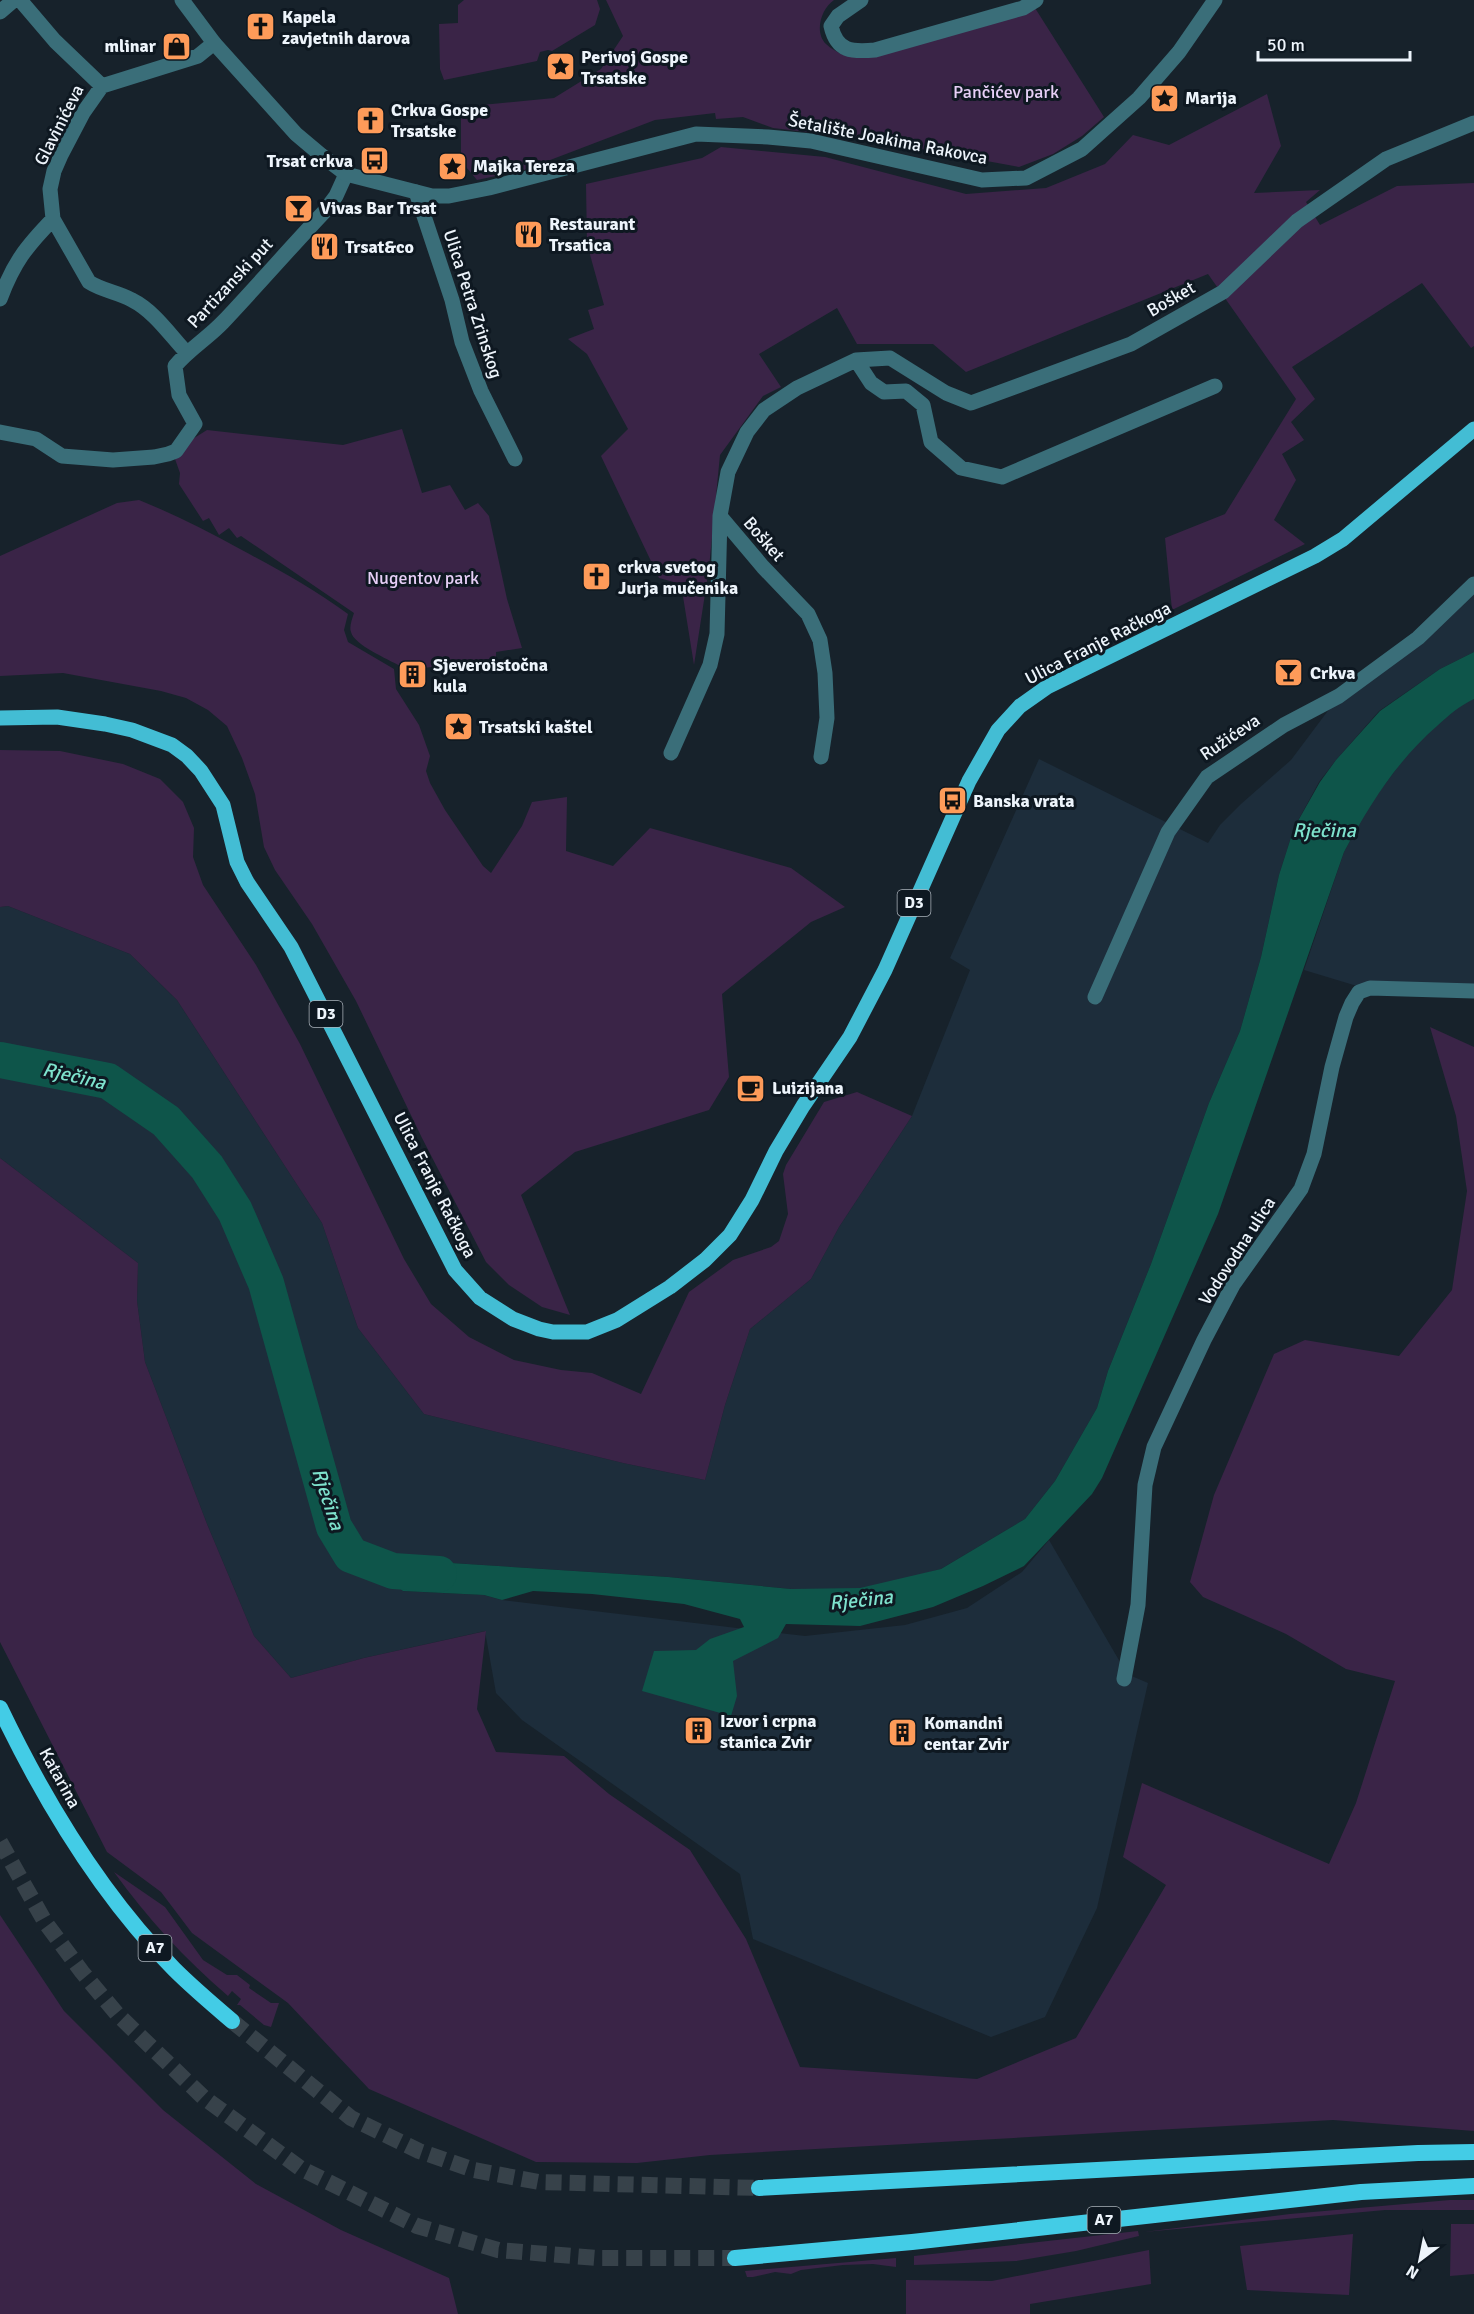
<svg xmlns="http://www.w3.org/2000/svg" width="1474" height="2314" viewBox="0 0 1474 2314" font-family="Signika,sans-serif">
	<rect width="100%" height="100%" fill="#17222b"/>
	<path fill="#1d2d3b" d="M1474,586V652L1440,669L1379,711L1336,760L1319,782L1294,828L1279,875L1261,957L1240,1031L1209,1103L1151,1264L1108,1371L1097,1408L1055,1481L1025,1519L941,1569L861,1591L791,1589L668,1577L388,1559L403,1591L484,1595L502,1600L805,1636L905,1625L967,1608L1022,1572L1049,1540L1127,1674L1148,1683L1097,1908L1045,2017L991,2037L753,1939L740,1874L522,1720L496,1693L485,1631L364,1658L291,1678L254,1636L207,1524L145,1362L137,1301L138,1263L0,1158V907L8,906L130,954L177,1000L322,1223L358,1328L424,1414L623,1463L705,1480L725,1405L750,1329L811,1279L839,1227L912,1116L970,970L950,958L1039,759L1208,843L1220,825L1241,804L1291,760L1339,696Z
		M1474,699V985L1357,986L1304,970L1344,852L1368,807L1411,749L1459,705Z"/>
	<path fill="#3a2447" d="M464,0H597L600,9L595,25L552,51L548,50L540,52L537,61L444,80L440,69L439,24L458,23V5Z
		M606,0H834C821,9 814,32 826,44C831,49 838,52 843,55L1035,8L1104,117L1082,136L1053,154L1019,167L867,139L773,128L743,117L716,119L715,113L655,120L524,170L477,180L461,161V107L554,98L601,69L623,36Z
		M1267,94L1281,146L1254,193L1320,190L1306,202L1320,225L1397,186L1474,183V346L1471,348L1422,283L1292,367L1315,399L1291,422L1304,440L1282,454L1296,480L1274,520L1305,544L1172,610L1165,538L1225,514L1296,399L1208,274L966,372L933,344H857L837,308L759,354L781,387L763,396L720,455L709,568L694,665L681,584L659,578L601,456L628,429L587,354L568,339L594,329L588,310L604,305L587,244L586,184L702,158L721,147L825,157L966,194L1046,188L1105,164L1133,135L1169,145Z
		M402,429L422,493L450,485L465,510L478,503L489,516L507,599L522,648L496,652V658L424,668L419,662L412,660L400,666C388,659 354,645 351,632C349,627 352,619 354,613L241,536L237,538L229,528L219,535L209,518L203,521L179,484L180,473L175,459L191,440L207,430L343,445Z
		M139,500C174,514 207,531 240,549C277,569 314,589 348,614L344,630L348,642L394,669L396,689L419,725L430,756L426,771L430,783L445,810L483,866L491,873L522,826L532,802L567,797L566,851L613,866L650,828L791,868L845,907L811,922L722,994L729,1077L709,1110L575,1152L521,1195L570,1315L542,1307L509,1285L486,1262L422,1138L356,1001L312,924L275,870L264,847L255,794L242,758L227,726L208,710L186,698L161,691L63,673L0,676V556L117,503Z
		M0,750L60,751L123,764L160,779L183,802L194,828L193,857L203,885L256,965L300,1044L404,1259L431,1304L469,1337L514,1360L561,1370L592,1373L641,1394L689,1292L733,1260L771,1247L779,1241L788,1214L783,1174L786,1165L824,1102L857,1092L912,1116L839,1227L811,1279L750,1329L725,1405L705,1480L623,1463L424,1414L358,1328L322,1223L177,1000L130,954L8,906L0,907Z
		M1430,1027L1474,1047V2131L1333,2120L710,2155L637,2163L536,2162L369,2089L288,2003L192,1933L161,1892L107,1852L0,1642V1158L138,1263L137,1301L145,1362L207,1524L254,1636L291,1678L364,1658L486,1631L477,1709L496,1752L564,1756L609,1794L690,1850L746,1939L800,2067L977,2079L1076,2038L1166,1885L1123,1857L1142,1783L1329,1864L1356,1803L1395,1681L1346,1669L1286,1634L1203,1597L1190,1582L1214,1495L1274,1354L1305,1340L1399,1356L1452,1290L1467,1191L1456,1116Z
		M114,1872L165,1907L203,1960L227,1975H237L250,1985L249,1988L271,2003H279L271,2027L264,2025L240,2005H237L241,1999L232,1991L228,1996C185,1959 147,1918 114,1872Z
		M0,1915L64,2011L163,2110L256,2184L341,2230L449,2278L458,2314H0Z
		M1450,2200H1474V2210H1385L1144,2232L1290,2214Z
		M1451,2224H1474V2274L1450,2276Z
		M1138,2231L1139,2236L1076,2251L1016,2261L914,2265V2256Z
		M1353,2234L1349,2295L1247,2290L1240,2246Z
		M1149,2250L1151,2284L1030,2304V2314H906V2280L992,2281Z
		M896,2258V2267L873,2264L843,2265L801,2270L791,2274L775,2272L753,2277H747L745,2271Z"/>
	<path fill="#0e554a" d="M1474,652V699C1459,706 1449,715 1437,726C1396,762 1370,804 1344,852L1218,1214L1102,1478L1092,1494L1024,1566L983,1586L933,1607L860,1626L786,1624L778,1638L733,1661L737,1696L731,1716L642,1691L654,1651L696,1650L710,1639L744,1627L740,1619L684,1604L592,1594L533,1591L502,1600L484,1595L403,1591L390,1580L388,1559L668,1577L791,1589L860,1588L941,1569L1025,1519L1055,1481L1097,1408L1108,1371L1151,1264L1209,1103L1240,1031L1261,957L1279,875L1294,828L1320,782L1336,760L1380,711L1440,669Z"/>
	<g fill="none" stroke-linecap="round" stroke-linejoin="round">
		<path stroke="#0e554a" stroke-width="36" d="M0,1060L108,1081L166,1121L207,1167L235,1211L266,1283L334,1527L351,1555L393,1571L439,1574"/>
		<path stroke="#37424a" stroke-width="16" stroke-dasharray="16 8" stroke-linecap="butt" d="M0,1842L45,1922L82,1972L117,2014L203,2097L300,2168L417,2226L498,2250L597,2258H735
			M232,2021L351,2118L419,2151L474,2170L539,2182L759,2188"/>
		<path stroke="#3a6e79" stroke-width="15" d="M20,0L55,41L102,86
			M861,0L838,16L831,26C837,52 852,52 875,50L1023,8L1036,0
			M0,12L14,0
			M416,192L452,300L462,342L481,391L515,459
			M0,299C14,262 26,247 53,219
			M186,352C170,335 154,311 132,300C118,292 103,291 89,282L53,219L50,189L54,171L61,155L83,113L102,86L198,56L214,43
			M856,360L871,383L884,392L906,391L923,405L931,442L961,468L1002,477L1215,386
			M0,432L36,439L62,456L113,460L154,457L168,454L176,451L195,424L179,395L175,366C189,349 208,338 223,322C257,286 290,248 324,212L336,196L346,174
			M720,516L763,567L808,614L820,640L825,673L827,718L821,757
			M671,753L710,665L717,634L720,516L728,472L747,432L764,410L797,388L856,360L890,358L946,393L971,403L1131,344L1223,292L1297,221L1386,159L1474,123
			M1095,997L1168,832L1207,777L1284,725L1339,696L1418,638L1474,584
			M1124,1679L1138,1605L1145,1485L1154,1447L1204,1340L1233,1285L1301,1189L1314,1154L1332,1067L1346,1017L1352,1003L1359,992L1370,988L1474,991"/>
		<path stroke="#3a6e79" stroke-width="15" d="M182,0L214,43L296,134L321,155L346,174L432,196H449L489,188L696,134L768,137L811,141L982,180L1026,178L1082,149L1139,98L1179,52L1215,0"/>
		<path stroke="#43bdd4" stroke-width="15" d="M0,718L57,717L105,724L132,730L172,745L187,756L201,771L223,805L237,862L247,882L291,947L455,1270L480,1298L513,1319L539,1329L553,1332H587L617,1320L670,1287L705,1260L730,1235L752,1200L776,1151L803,1106L850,1037L885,970L969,781L998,730L1020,706L1047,687L1315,556L1343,539L1474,429"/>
		<path stroke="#43cce6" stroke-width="16" d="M0,1708C45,1802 100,1894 174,1969C192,1987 212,2004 232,2021
			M759,2188L1418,2153L1474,2152
			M735,2258L912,2242L1361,2192L1474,2186"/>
	</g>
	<defs>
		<symbol id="church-square" viewBox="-11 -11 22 22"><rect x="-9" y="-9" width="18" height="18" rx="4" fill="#fe9b59" stroke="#0e1821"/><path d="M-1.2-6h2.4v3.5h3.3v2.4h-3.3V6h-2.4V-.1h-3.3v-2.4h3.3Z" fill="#111"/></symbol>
		<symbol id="shop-square" viewBox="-11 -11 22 22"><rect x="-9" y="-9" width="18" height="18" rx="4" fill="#fe9b59" stroke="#0e1821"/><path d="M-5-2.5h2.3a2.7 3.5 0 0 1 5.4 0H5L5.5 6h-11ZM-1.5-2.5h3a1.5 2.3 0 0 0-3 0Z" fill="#111"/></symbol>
		<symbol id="sight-square" viewBox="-11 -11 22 22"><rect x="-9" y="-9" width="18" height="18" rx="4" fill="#fe9b59" stroke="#0e1821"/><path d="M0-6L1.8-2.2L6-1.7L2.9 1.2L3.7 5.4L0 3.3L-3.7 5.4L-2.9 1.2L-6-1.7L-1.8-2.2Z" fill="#111"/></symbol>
		<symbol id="bus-square" viewBox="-11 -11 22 22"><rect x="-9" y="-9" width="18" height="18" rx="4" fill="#fe9b59" stroke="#0e1821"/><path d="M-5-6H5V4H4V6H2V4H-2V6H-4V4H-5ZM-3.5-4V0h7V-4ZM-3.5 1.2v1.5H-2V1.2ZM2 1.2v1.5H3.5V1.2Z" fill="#111"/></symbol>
		<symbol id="bar-square" viewBox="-11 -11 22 22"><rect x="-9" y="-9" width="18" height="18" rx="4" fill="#fe9b59" stroke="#0e1821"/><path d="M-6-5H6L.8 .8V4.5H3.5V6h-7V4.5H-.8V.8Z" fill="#111"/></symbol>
		<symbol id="restaurant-square" viewBox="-11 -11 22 22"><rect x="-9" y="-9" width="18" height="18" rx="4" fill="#fe9b59" stroke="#0e1821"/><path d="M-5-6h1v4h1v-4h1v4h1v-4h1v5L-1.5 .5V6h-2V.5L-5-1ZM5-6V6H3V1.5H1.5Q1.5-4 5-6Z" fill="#111"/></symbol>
		<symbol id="building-square" viewBox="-11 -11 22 22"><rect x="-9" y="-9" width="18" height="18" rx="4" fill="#fe9b59" stroke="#0e1821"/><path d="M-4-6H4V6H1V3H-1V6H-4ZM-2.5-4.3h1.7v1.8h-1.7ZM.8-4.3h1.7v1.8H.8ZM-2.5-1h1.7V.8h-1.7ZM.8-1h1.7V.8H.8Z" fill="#111"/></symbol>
		<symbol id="cafe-square" viewBox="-11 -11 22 22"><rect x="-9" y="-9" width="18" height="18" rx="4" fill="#fe9b59" stroke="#0e1821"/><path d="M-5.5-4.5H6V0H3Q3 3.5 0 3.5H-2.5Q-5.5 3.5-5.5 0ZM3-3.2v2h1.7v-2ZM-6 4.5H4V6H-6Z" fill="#111"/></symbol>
	</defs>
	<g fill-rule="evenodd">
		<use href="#church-square" x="244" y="10" width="33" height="33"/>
		<use href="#shop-square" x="160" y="30" width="33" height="33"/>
		<use href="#sight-square" x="544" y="50" width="33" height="33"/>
		<use href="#sight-square" x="1148" y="82" width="33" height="33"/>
		<use href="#church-square" x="354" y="104" width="33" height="33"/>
		<use href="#bus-square" x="358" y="144" width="33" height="33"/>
		<use href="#sight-square" x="436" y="150" width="33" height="33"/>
		<use href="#bar-square" x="282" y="192" width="33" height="33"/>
		<use href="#restaurant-square" x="512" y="218" width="33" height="33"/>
		<use href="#restaurant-square" x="308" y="230" width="33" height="33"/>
		<use href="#church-square" x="580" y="560" width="33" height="33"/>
		<use href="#bar-square" x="1272" y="656" width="33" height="33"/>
		<use href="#building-square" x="396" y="658" width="33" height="33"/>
		<use href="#sight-square" x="442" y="710" width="33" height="33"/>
		<use href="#bus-square" x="936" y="784" width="33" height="33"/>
		<use href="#cafe-square" x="734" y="1072" width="33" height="33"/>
		<use href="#building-square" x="682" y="1714" width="33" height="33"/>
		<use href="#building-square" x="886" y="1716" width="33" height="33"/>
	</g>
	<g text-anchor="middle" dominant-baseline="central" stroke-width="6" stroke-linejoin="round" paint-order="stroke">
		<g fill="#0e1821" stroke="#aab2ba" stroke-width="1.5">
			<rect x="897.5" y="890" width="33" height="26" rx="4.5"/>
			<rect x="309.5" y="1001" width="33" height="26" rx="4.5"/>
			<rect x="138.5" y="1935" width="33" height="26" rx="4.5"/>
			<rect x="1087.5" y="2207" width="33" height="26" rx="4.5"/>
		</g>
		<g font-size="16" font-weight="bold" fill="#edf4fb">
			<text x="914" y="903">D3</text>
			<text x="326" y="1014">D3</text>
			<text x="155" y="1948">A7</text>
			<text x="1104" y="2220">A7</text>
		</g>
		<g font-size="18" font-weight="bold" fill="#edf4fb" stroke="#0e1821" text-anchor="start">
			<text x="282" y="17">Kapela<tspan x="282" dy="21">zavjetnih darova</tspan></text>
			<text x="156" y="46" text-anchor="end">mlinar</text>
			<text x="581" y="57">Perivoj Gospe<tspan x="581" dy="21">Trsatske</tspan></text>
			<text x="1185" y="98">Marija</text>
			<text x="391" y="110">Crkva Gospe<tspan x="391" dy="21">Trsatske</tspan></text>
			<text x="353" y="161" text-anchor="end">Trsat crkva</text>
			<text x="473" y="166">Majka Tereza</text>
			<text x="320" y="208">Vivas Bar Trsat</text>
			<text x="549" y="224">Restaurant<tspan x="549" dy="21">Trsatica</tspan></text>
			<text x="345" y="247">Trsat&amp;co</text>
			<text x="618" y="567">crkva svetog<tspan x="618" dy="21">Jurja mučenika</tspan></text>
			<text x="433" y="665">Sjeveroistočna<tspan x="433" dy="21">kula</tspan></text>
			<text x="1310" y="673">Crkva</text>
			<text x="479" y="727">Trsatski kaštel</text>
			<text x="973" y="801">Banska vrata</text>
			<text x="772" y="1088">Luizijana</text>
			<text x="720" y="1721">Izvor i crpna<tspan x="720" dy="21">stanica Zvir</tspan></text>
			<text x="924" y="1723">Komandni<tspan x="924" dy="21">centar Zvir</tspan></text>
		</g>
		<g font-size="18" fill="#e7cff7" stroke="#0e1821">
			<text x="1006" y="92">Pančićev park</text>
			<text x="423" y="578">Nugentov park</text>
		</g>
		<g font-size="18" fill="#edf4fb" stroke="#0e1821">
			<text transform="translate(59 125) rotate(-63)">Glavinićeva</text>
			<text transform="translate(888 139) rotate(11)">Šetalište Joakima Rakovca</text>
			<text transform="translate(230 283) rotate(-47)">Partizanski put</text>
			<text transform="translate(1171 299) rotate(-30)">Bošket</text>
			<text transform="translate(473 304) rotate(72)">Ulica Petra Zrinskog</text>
			<text transform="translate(764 539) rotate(49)">Bošket</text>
			<text transform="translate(1098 643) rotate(-27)">Ulica Franje Račkoga</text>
			<text transform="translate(1230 737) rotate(-34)">Ružićeva</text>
			<text transform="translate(435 1185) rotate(63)">Ulica Franje Račkoga</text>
			<text transform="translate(1237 1251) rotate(-57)">Vodovodna ulica</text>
			<text transform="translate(60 1778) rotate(61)">Katarina</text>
		</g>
		<g font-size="20" font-style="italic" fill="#7ee2cd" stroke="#0e1821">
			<text x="1324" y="830">Rječina</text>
			<text transform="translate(74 1076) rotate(13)">Rječina</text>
			<text transform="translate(328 1499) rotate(72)">Rječina</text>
			<text transform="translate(861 1600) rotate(-6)">Rječina</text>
		</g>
	</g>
	<g transform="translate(1420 2260) rotate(212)" stroke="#0e1821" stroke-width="4.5" paint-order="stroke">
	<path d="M0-4.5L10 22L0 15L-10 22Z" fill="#edf4fb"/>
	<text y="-9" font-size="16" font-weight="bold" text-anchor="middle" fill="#edf4fb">N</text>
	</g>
	<path d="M1258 51v9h152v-9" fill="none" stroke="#edf4fb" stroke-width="3"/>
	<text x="1267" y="51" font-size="18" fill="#edf4fb" stroke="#0e1821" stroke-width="4.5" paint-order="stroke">50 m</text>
</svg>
